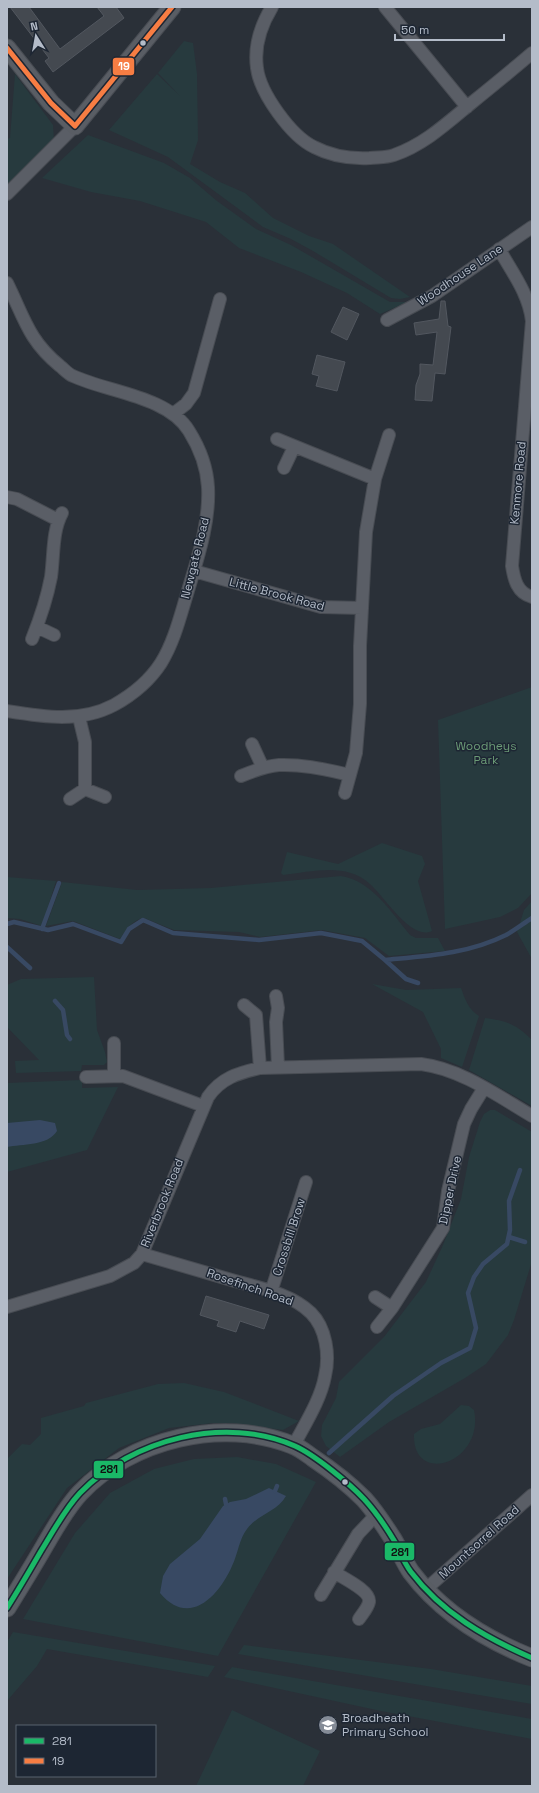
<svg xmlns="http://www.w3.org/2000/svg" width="539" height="1793" viewBox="0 0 539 1793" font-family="'Space Grotesk',sans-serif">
	<rect width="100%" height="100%" fill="#2a3038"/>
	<path fill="#273a3e" d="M184,41L193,43L197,74L198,140L190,164L220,182L245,193L273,218L309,236L333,244L410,297L400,299L391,298L313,251L291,239L263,227L168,157L109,130L157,74L180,96L158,73Z
		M15,74L53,125L54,141L7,185V139L10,138Z
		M88,135L164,163L190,178L217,201L256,229L291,245L390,302H408L380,314L347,293L301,272L239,248L206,222L140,201L91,192L42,178Z
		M532,687V893L518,908L500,917L445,929L438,720Z
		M382,843L422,856L425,864L418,881L432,931C411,941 385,897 370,884C346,862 312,872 283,875L281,873L287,852L338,864Z
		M341,876C372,881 391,912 410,935L416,938H438L445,951L389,956L365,938L322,930L260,937L239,932L174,930L144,918C133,919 126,930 120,939L73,921L46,926L62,882L137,890L211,888Z
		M7,877L56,881L42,926L20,919L7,918Z
		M532,901V959L517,932L524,910Z
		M94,977L97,1030L105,1052L107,1062L104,1065H82L81,1071L16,1073L15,1061L39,1060L7,1027V985L21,979Z
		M372,984L406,990L461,988C465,999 468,1009 479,1016L462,1067L441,1058V1049L423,1012Z
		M485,1018C507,1021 516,1024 532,1040V1106L469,1070Z
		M82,1080V1088L118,1087L87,1150L7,1172V1083Z
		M490,1110H495L532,1132V1261L514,1320L508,1335L486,1364L465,1378L389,1422L340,1457L326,1446L321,1436L322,1425L336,1398L339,1382L384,1337L426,1282L443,1245L461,1199L469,1157L480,1122L484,1114Z
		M184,1383L224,1392L299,1421L283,1430L232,1423H213L169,1428L119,1448L67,1488L7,1579V1459L22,1444L30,1445L41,1434V1418L84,1406L86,1403L158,1384Z
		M461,1405L469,1406L474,1410C485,1463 412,1487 414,1434L421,1429L440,1424Z
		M237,1457L276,1464L316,1482L218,1656L23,1619L75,1533L110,1493L154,1469L194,1459Z
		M13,1632L215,1666L208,1677L47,1649L37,1666L7,1701V1642Z
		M244,1645L431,1669L532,1686V1704L238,1654Z
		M232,1667L532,1719V1739L381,1711L224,1677Z
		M232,1710L320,1751L303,1786H196Z"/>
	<path fill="#384963" d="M40,1120L55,1123L57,1131C48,1146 22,1144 7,1147V1123Z
		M269,1488L286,1496C277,1512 258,1514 247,1529C239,1539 238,1554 232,1566C219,1596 189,1628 160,1593L163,1576L170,1564L200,1539L223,1506L230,1502L246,1499Z"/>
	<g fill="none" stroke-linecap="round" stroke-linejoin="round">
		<path stroke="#384963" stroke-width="4.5" d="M7,924L14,922L48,930L73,924L121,942L129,929L143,920L173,933L259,940L321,933L362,941L385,960C427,956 468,954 506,935C515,930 524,923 532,918
			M42,929L59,883
			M7,947L30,968
			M385,960L406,979L418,983
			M55,1001L63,1010L67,1035L70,1039
			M509,1237L525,1242
			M329,1453L393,1396L441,1363L470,1348L476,1328L468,1293L474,1277L483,1264L507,1244L510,1230L509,1201L520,1170
			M275,1491L277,1486
			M225,1499L226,1504"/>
	</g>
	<path fill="#444950" stroke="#52575f" d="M10,7H29L60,49L104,16L97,7H116L124,18L53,72L45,61L49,58Z
		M441,301H445L448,326L451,327L445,374L435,373L432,401L415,400L416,385L420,374V364L433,365L437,332L416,335L414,323L439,319Z
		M343,307L359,314L347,340L331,332Z
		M317,355L345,362L337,391L316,386L319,376L312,374Z
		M206,1296L269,1315L264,1329L240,1321L236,1332L217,1326L219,1321L200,1315Z"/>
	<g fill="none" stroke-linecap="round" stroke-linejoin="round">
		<defs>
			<path id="street" d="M272,7C261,25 254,47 257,68C260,93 291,136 314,147C331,156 350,159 370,158C377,157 386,158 394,155C423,145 445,125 469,105C490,88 511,71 532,53
				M385,7L467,107
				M7,194L75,126
				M499,249C512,272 529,294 532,321L512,566C514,579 517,593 532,597
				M7,283C24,317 28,340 60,366C64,369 68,374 73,376C107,392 168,396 189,431C199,447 207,468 208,487C210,523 197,560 187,594C180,617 174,642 161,663C150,680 132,695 114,705C80,723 44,717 7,711
				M387,320L432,296L532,227
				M173,414L186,404L194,393L220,299
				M277,439L375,479
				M284,468L294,447
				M7,497L17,499L58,520
				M194,571L321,607L362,608
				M37,627L54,635
				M32,639C40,619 47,598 51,577C54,556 52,531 62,513
				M79,717L85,742V789
				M252,744L263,768
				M241,776C253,771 266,766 279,765C303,764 327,770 350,775
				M345,793L356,753L360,704V646L366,532L375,479L389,435
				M70,799L85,789L105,797
				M276,996L278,1008L276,1022L278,1067
				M244,1005L256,1015L260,1068
				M114,1043V1075
				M86,1077L123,1076L203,1106
				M142,1254C173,1263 204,1272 235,1281C260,1288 292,1294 311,1313C326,1328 330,1355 325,1376C321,1399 305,1424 294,1445
				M271,1292L306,1182
				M375,1297L392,1308
				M7,1307L110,1276L134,1263L142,1254L208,1097C221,1078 238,1073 260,1068L421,1064C461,1069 498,1096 532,1116
				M377,1327L392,1308L443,1228L448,1191L464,1124L471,1109L484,1088
				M334,1572C343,1578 371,1591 369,1602C368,1608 362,1614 359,1619
				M426,1589L532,1495
				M321,1595L358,1534L376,1515"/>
			<path id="secondary" d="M7,48L51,103L75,126L172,7
				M7,1608C20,1587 33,1566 45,1545C55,1528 66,1508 80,1493C131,1439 222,1417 292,1445C299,1447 306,1453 313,1458C331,1470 348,1483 364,1499C375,1511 384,1525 393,1539C399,1549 404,1562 411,1572C441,1612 487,1640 532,1658"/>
		</defs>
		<use href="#street" stroke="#484c53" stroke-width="14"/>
		<use href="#secondary" stroke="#484c53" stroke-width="19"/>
		<use href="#street" stroke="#5a5e66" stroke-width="12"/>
		<use href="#secondary" stroke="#595d64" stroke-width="17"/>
		<defs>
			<path id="bus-1" d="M7,1608C19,1589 30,1570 41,1551C53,1532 64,1510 80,1493C132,1439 225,1415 295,1446C315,1455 350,1484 364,1499C376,1512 386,1527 395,1542C400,1552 404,1563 411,1572C442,1613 486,1638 532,1658"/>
			<path id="bus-2" d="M7,48L51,103L75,126
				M75,126L172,7"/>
		</defs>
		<use href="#bus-1" stroke="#1d2633" stroke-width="8"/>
		<use href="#bus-2" stroke="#1d2633" stroke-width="8"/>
		<use href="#bus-1" stroke="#1ab867" stroke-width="5"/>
		<use href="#bus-2" stroke="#f77d43" stroke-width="5"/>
	</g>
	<defs>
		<symbol id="school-disc" viewBox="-11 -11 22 22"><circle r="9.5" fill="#848b96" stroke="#1d2633"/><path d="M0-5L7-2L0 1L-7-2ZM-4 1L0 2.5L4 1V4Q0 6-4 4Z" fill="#fff"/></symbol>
	</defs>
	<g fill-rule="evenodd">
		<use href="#school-disc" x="317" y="1714" width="22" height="22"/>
	</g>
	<g fill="#b4bcc9" stroke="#1d2633" stroke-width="1.5">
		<circle cx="143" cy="43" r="3.5"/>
		<circle cx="345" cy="1482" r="3.5"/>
	</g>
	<g text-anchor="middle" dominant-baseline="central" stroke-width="3" stroke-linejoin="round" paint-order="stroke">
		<g font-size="12" fill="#b4bcc9" stroke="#1d2633">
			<text transform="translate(460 275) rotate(-34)">Woodhouse Lane</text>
			<text transform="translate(518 483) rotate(-85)">Kenmore Road</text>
			<text transform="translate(195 558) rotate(-76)">Newgate Road</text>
			<text transform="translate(277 594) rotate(15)">Little Brook Road</text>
			<text transform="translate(450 1190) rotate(-78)">Dipper Drive</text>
			<text transform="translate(162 1203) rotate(-68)">Riverbrook Road</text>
			<text transform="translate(289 1237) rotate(-72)">Crossbill Brow</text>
			<text transform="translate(250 1287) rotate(19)">Rosefinch Road</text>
			<text transform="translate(479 1542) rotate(-42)">Mountsorrel Road</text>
		</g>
		<g font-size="12" fill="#6b9a76" stroke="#1d2633">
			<text x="486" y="746">Woodheys<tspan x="486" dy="14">Park</tspan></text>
		</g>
		<g font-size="12" fill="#b4bcc9" stroke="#1d2633" text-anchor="start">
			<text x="342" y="1718">Broadheath<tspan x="342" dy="14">Primary School</tspan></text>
		</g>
	</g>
	<g stroke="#1d2633" stroke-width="1.5">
		<rect x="112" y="57" width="23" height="19" rx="4" fill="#f77d43"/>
		<rect x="93" y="1460" width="31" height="19" rx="4" fill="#1ab867"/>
		<rect x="384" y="1542" width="31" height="19" rx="4" fill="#1ab867"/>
	</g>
	<g font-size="11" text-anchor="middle" font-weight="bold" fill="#fff">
		<text x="124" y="70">19</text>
	</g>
	<g font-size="11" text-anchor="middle" font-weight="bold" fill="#111">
		<text x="109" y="1473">281</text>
		<text x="400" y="1556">281</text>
	</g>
	<rect width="539" height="1793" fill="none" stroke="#b4bcc9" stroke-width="16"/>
	<rect x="16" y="1725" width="140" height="52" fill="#1d2633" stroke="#59626f"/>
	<rect x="24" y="1738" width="20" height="6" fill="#1ab867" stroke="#59626f"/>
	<text x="52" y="1745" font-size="12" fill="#b4bcc9">281</text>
	<rect x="24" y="1758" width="20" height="6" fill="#f77d43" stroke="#59626f"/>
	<text x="52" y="1765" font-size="12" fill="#b4bcc9">19</text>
	<g transform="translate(36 36) rotate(349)" stroke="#1d2633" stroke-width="3" paint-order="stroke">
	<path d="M0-3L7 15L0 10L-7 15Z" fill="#b4bcc9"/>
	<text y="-6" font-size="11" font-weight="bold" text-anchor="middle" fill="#b4bcc9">N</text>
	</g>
	<path d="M395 34v6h109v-6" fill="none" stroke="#b4bcc9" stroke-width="2"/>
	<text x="401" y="34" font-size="12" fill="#b4bcc9" stroke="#1d2633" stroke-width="3" paint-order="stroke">50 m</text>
</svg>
